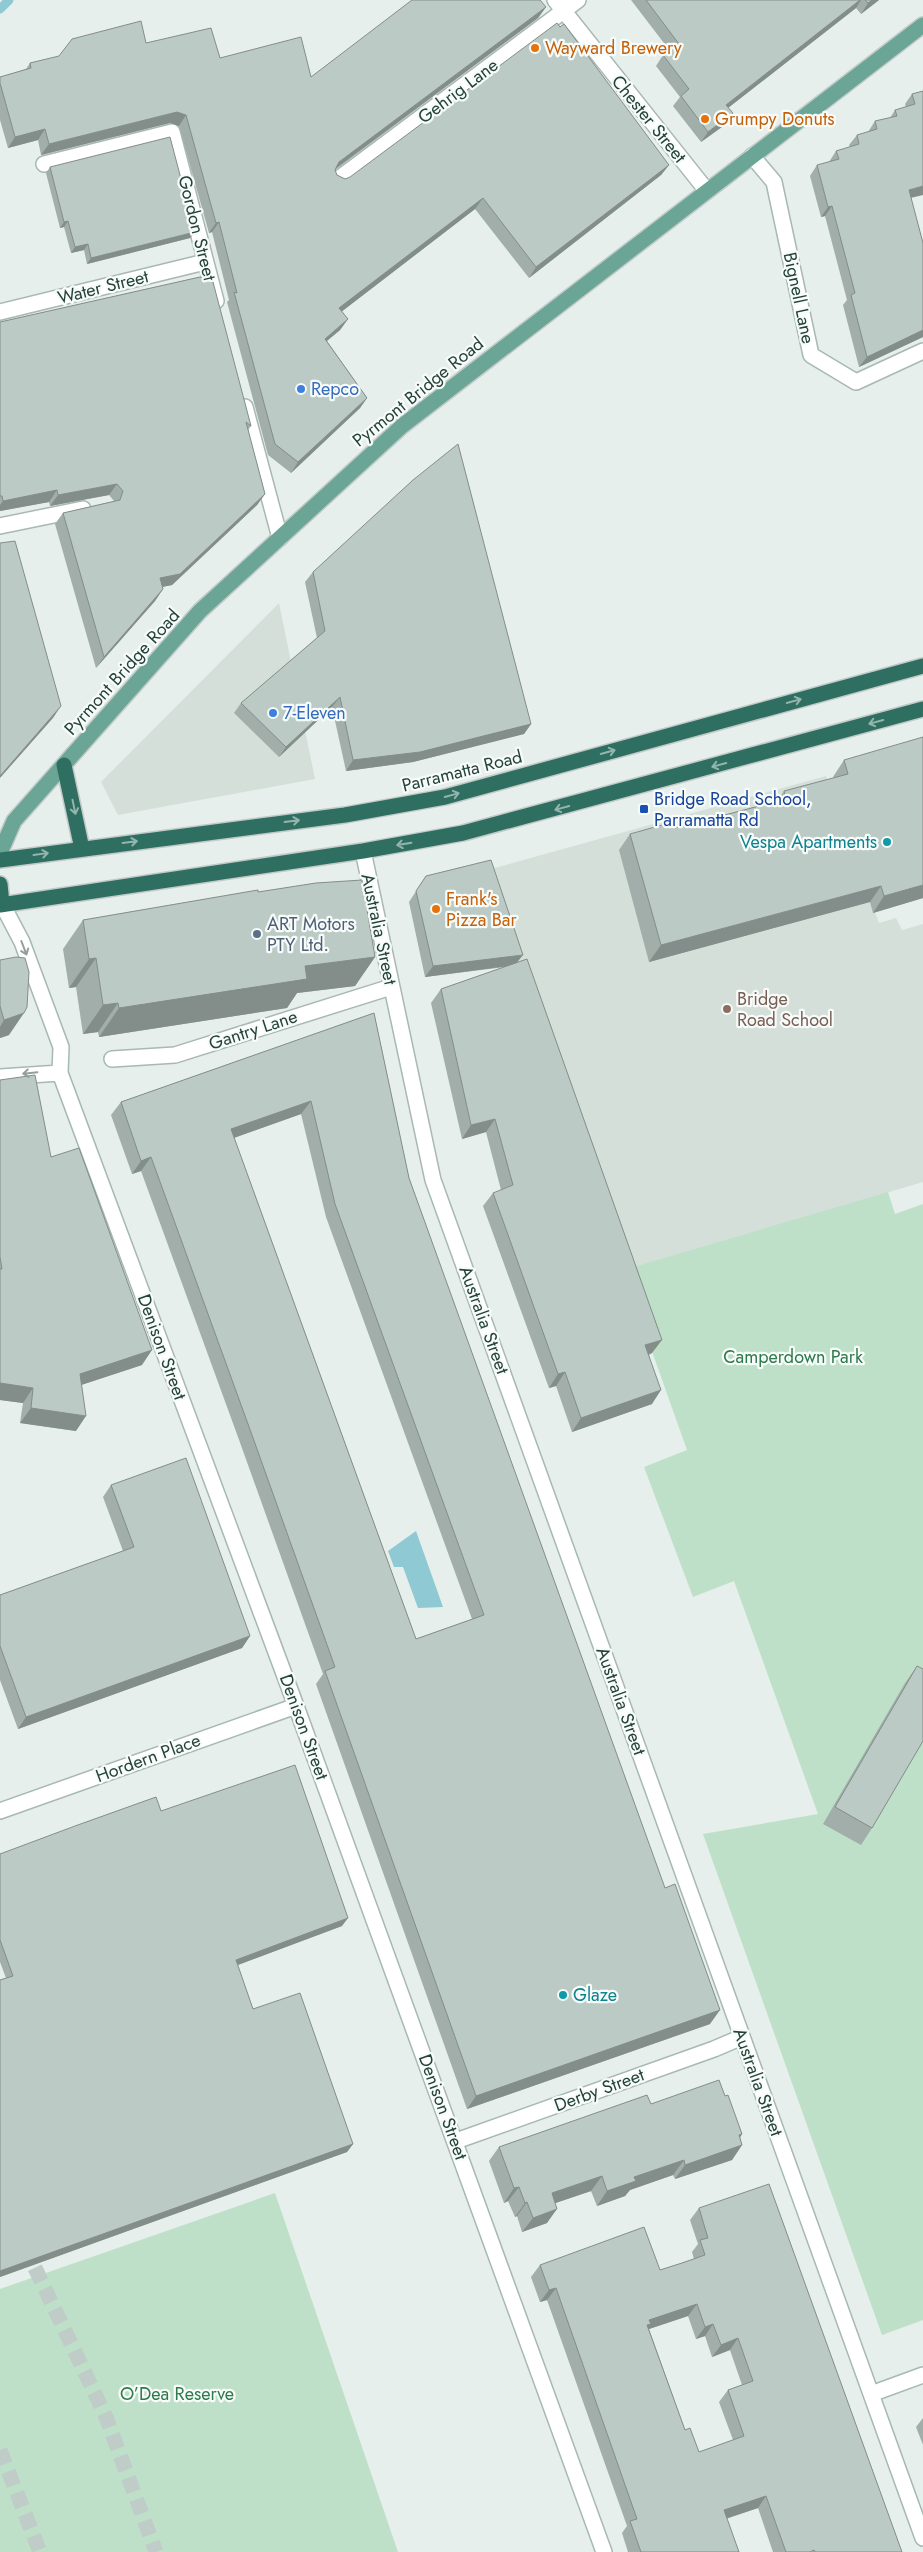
<svg xmlns="http://www.w3.org/2000/svg" width="923" height="2552" viewBox="0 0 923 2552" font-family="Jost,sans-serif">
	<rect width="100%" height="100%" fill="#e6efeb"/>
	<path fill="#d4dfda" d="M279,603L315,779L118,815L101,782Z
		M826,776L879,923L896,918L902,930L923,924V1182L624,1270L484,871Z"/>
	<path fill="#bfe0c8" d="M888,1192L895,1214L923,1204V2320L882,2335L703,1834L818,1814L734,1581L693,1597L644,1467L687,1450L623,1270Z
		M275,2193L398,2552H0V2289Z"/>
	<path fill="#8ec9d4" d="M416,1531L443,1607L418,1608L403,1567H394L388,1551Z"/>
	<g fill="none" stroke-linecap="round" stroke-linejoin="round">
		<path stroke="#8ec9d4" stroke-width="9" d="M0,9L9,0"/>
		<path stroke="#bfccc8" stroke-width="15" stroke-dasharray="15 8" stroke-linecap="butt" d="M25,2247L106,2417L156,2552
			M0,2450L40,2552"/>
		<defs>
			<path id="minor" d="M555,0L707,191
				M752,156L774,182L811,355L856,382L923,351
				M44,164L172,132L216,301
				M337,180L578,0
				M0,312L205,262
				M245,407L280,538
				M0,526L83,509
				M363,851L433,1180L923,2538
				M2,904L22,942L61,1047L60,1073L296,1706L604,2552
				M112,1059L175,1055L391,987
				M0,1077L60,1073
				M0,1811L296,1706
				M456,2141L714,2049L742,2037
				M871,2394L923,2375"/>
			<path id="major" d="M0,853L14,821L200,611L402,426L923,25"/>
			<path id="highway" d="M64,765L82,849
				M0,860L345,815L445,797L923,666
				M0,884L2,904
				M0,905L363,851L463,833L923,709"/>
		</defs>
		<use href="#minor" stroke="#a8b8b2" stroke-width="18"/>
		<use href="#major" stroke="#c2cac8" stroke-width="18"/>
		<use href="#highway" stroke="#c2cac8" stroke-width="18"/>
		<use href="#minor" stroke="#fff" stroke-width="15"/>
		<use href="#major" stroke="#6aa596" stroke-width="15"/>
		<use href="#highway" stroke="#2f6f62" stroke-width="15"/>
	</g>
	<path fill="#a1aea9" fill-rule="evenodd" d="M631,0H879L861,14L856,8L728,108L726,124L701,142L673,106L680,97L656,66L663,55L670,51Z
		M546,7L538,18L335,170L337,175L345,179L669,165L661,175L529,278L475,209L341,312L348,319L340,330L327,341L367,398L360,408L291,473L268,455L227,302L229,300L212,232L209,233L179,126L170,123L41,155L38,140L8,148L0,120V77L26,69L30,63L146,43L311,77Z
		M923,91L911,198L923,243V337L859,367L843,305L847,300L825,216L821,217L810,176L817,165L829,162L836,151L850,147L849,145L857,135L868,132L875,121L890,118L895,110L906,107L905,104L912,94Z
		M50,167L195,232L190,238L87,264L84,250L71,253L64,227L60,228L46,173Z
		M200,277L251,426L248,430L265,494L257,505L172,585L162,587L163,589L155,601L96,668L55,524L63,513L114,501L109,495L50,506L49,502L0,511V322Z
		M313,572L531,724L524,734L413,762L346,771L332,707L279,757L234,713L241,703L317,638L305,582Z
		M844,760L923,898L873,913L870,902L649,962L619,850L630,834L675,828L777,801L784,791L833,778V777Z
		M426,876L517,962L652,1353L649,1355L652,1404L572,1432L556,1386L549,1388L483,1206L493,1193L501,1190L486,1132L462,1139L431,1003L441,989L505,967L425,977L409,902Z
		M258,892L375,957L355,986L297,993L287,1008L99,1037L98,1032L83,1034L76,987L69,988L63,949L83,920Z
		M0,960L9,1035L0,1038Z
		M374,1013L409,1178L710,2024L467,2109L316,1684L323,1674L238,1437L141,1171L132,1174L111,1115L121,1102ZM301,1114L326,1217L472,1619L416,1639L234,1138Z
		M0,1080L51,1157L142,1365L81,1385L76,1431L20,1423L23,1403L0,1400Z
		M111,1485L250,1636L242,1648L18,1729L0,1680V1595L123,1551L103,1497Z
		M917,1666L872,1828L861,1845L823,1824L905,1683Z
		M161,1811L342,1926L237,1965L253,2009L353,2144L347,2152L0,2277V1980L6,1978L0,1962V1854Z
		M725,2096L742,2134L740,2138L742,2145L732,2160L675,2179L673,2175L630,2190L625,2196L597,2206L591,2191L555,2203L547,2223L522,2232L517,2216L515,2217L508,2201L504,2203L489,2161L499,2147L651,2104Z
		M699,2208L902,2552H773L758,2508L726,2519L739,2552H628L622,2533L627,2526L547,2300L540,2302L531,2277L540,2265L660,2270L694,2259L692,2252L698,2244L690,2220ZM688,2316L696,2339L705,2336L712,2357L730,2350L742,2385L728,2390L719,2402L733,2440L699,2452L685,2430L649,2329Z
		M923,2418V2445L916,2427Z"/>
	<path fill="#838d89" d="M860,0H861L856,8L719,115L726,105Z
		M872,0H879L861,14L868,3Z
		M546,7L538,18L331,172L339,162Z
		M177,112L186,115L179,126L170,123L41,155L49,144Z
		M733,113L726,124L701,142L708,132Z
		M45,129L38,140L8,148L15,137Z
		M669,165L661,175L529,278L536,267Z
		M923,186V195L902,200L909,190Z
		M483,198L475,209L332,319L339,308Z
		M832,206L825,216L821,217L828,207Z
		M68,221L64,227L60,228L64,222Z
		M219,222L212,232L209,233L216,223Z
		M195,232L190,238L87,264L91,258Z
		M88,244L84,250L71,253L75,247Z
		M348,319L340,330L317,349L325,339Z
		M923,330V337L859,367L867,357Z
		M367,398L360,408L291,473L298,462Z
		M117,484L109,495L50,506L58,495Z
		M57,490L49,502L0,511V505L3,501Z
		M265,494L257,505L172,585L152,589L160,578Z
		M163,589L155,601L96,668L104,657Z
		M340,697L332,707L279,757L286,747Z
		M61,706L53,718L0,778V776Z
		M531,724L524,734L413,762L346,771L353,760Z
		M923,885V898L873,913L884,896Z
		M881,886L870,902L649,962L661,945Z
		M523,955L515,965L425,977L433,966Z
		M375,957L355,986L297,993L287,1008L99,1037L119,1008L305,966Z
		M96,958L76,987L69,988L89,959Z
		M118,1003L98,1032L83,1034L103,1005Z
		M24,1013L9,1035L0,1038V1027L4,1020Z
		M311,1101L301,1114L222,1142L231,1129Z
		M495,1119L486,1132L462,1139L471,1125Z
		M151,1157L141,1171L132,1174L141,1161Z
		M662,1340L652,1353L636,1359L645,1345Z
		M152,1350L142,1365L69,1389L80,1374Z
		M565,1372L556,1386L549,1388L558,1374Z
		M0,1383L33,1388L23,1403L0,1400Z
		M661,1390L652,1404L572,1432L581,1418Z
		M31,1408L86,1416L76,1431L20,1423Z
		M250,1636L242,1648L18,1729L26,1717Z
		M348,1918L342,1926L230,1968L236,1960Z
		M720,2010L710,2024L467,2109L476,2096Z
		M742,2134L732,2149L742,2145L732,2160L675,2179L685,2165L739,2135Z
		M353,2144L347,2152L0,2277V2271Z
		M684,2160L673,2175L630,2190L625,2196L597,2206L607,2191L634,2177Z
		M602,2176L591,2191L541,2208L552,2193Z
		M519,2187L508,2201L504,2203L514,2188Z
		M527,2202L517,2216L515,2217L525,2203Z
		M557,2209L547,2223L522,2232L533,2218Z
		M556,2288L547,2300L540,2302L549,2290Z
		M697,2304L688,2316L646,2330L649,2320Z
		M713,2324L705,2336L696,2339L705,2327Z
		M738,2338L730,2350L712,2357L721,2345Z
		M766,2496L758,2508L715,2522L724,2510Z"/>
	<path fill="#bbcac4" stroke="#838d89" fill-rule="evenodd" d="M412,0H540L546,7L339,162L335,170L337,175L345,179L350,177L557,23L560,27L564,24L669,165L536,267L483,198L339,308L348,319L325,339L367,398L298,462L275,444L234,292L237,293L219,222L216,223L186,115L177,112L49,144L45,129L15,137L0,83V77L31,68L30,63L59,56L72,39L141,21L146,43L211,28L220,58L301,37L311,77Z
		M646,0H860L726,105L733,113L708,132L681,96L689,89L663,55L679,44Z
		M865,0H872L868,3Z
		M923,91V186L909,190L923,243V330L867,357L851,295L855,293L832,206L828,207L817,165L839,159L836,151L859,144L857,135L877,129L875,121L897,116L895,110L915,104L912,94Z
		M170,137L195,232L91,258L88,244L75,247L68,221L64,222L50,167Z
		M200,277L213,282L251,426L246,422L265,494L180,574L160,578L163,589L104,657L63,513L120,500L123,491L117,484L58,495L57,490L3,501L2,496H0V322Z
		M458,444L531,724L420,752L353,760L340,697L286,747L241,703L325,631L313,572L413,480Z
		M15,541L61,706L0,776V543Z
		M923,737V885L884,896L881,886L661,945L630,834L673,822L675,828L786,799L784,791L848,774L844,760Z
		M491,860L523,955L433,966L416,891L426,876Z
		M362,880L375,957L305,966L307,979L119,1008L118,1003L103,1005L96,958L89,959L83,920L258,890V892L316,883Z
		M16,957L25,958L29,972L27,1007L24,1013L4,1020L0,1006V960Z
		M527,959L662,1340L645,1345L661,1390L581,1418L565,1372L558,1374L493,1193L513,1185L495,1119L471,1125L441,989Z
		M374,1013L409,1178L665,1888L675,1884L720,2010L476,2096L325,1671L335,1667L248,1424L151,1157L141,1161L121,1102ZM311,1101L335,1204L484,1615L416,1639L231,1129Z
		M35,1075L51,1157L79,1148L152,1350L80,1374L86,1416L31,1408L33,1388L0,1383V1269H2L0,1257V1080Z
		M186,1458L250,1636L26,1717L0,1646V1595L134,1547L111,1485Z
		M917,1666L923,1669V1741L872,1828L835,1807Z
		M295,1765L348,1918L236,1960L253,2009L300,1993L353,2144L0,2271V1980L13,1976L0,1940V1854L75,1826L156,1797L161,1811Z
		M719,2080L725,2096L728,2095L742,2134L739,2135L742,2145L685,2165L684,2160L634,2177L636,2181L607,2191L602,2176L552,2193L557,2209L533,2218L527,2202L525,2203L519,2187L514,2188L499,2147L647,2095L651,2104Z
		M769,2184L902,2552H815L814,2550L810,2552H786L766,2496L724,2510L739,2552H641L630,2521L637,2519L556,2288L549,2290L540,2265L644,2227L660,2270L682,2263L705,2255L700,2240L708,2238L699,2208ZM697,2304L705,2327L713,2324L721,2345L738,2338L753,2381L728,2390L744,2436L699,2452L690,2428L685,2430L647,2325L651,2324L649,2320Z"/>
	<defs><path id="oneway-shaft" d="M-6 0H5M1.5-3L5.5 0L1.5 3" fill="none" stroke-width="1.6" stroke-linecap="round" stroke-linejoin="round" transform="scale(1.25)"/></defs>
	<g stroke="#93b5ae">
		<use href="#oneway-shaft" transform="translate(794 701) rotate(-15)"/>
		<use href="#oneway-shaft" transform="translate(876 722) rotate(165)"/>
		<use href="#oneway-shaft" transform="translate(608 752) rotate(-16)"/>
		<use href="#oneway-shaft" transform="translate(719 765) rotate(165)"/>
		<use href="#oneway-shaft" transform="translate(452 795) rotate(-15)"/>
		<use href="#oneway-shaft" transform="translate(74 807) rotate(78)"/>
		<use href="#oneway-shaft" transform="translate(562 808) rotate(165)"/>
		<use href="#oneway-shaft" transform="translate(292 821) rotate(-7)"/>
		<use href="#oneway-shaft" transform="translate(130 842) rotate(-7)"/>
		<use href="#oneway-shaft" transform="translate(404 844) rotate(170)"/>
		<use href="#oneway-shaft" transform="translate(41 854) rotate(-8)"/>
	</g>
	<g stroke="#92a09c">
		<use href="#oneway-shaft" transform="translate(24 948) rotate(69)"/>
		<use href="#oneway-shaft" transform="translate(30 1073) rotate(174)"/>
	</g>
	<g fill="#e8710a" stroke="#f7fbf9" stroke-width="2">
		<circle cx="535" cy="48" r="5"/>
		<circle cx="705" cy="119" r="5"/>
		<circle cx="436" cy="909" r="5"/>
	</g>
	<g fill="#3f7fe0" stroke="#f7fbf9" stroke-width="2">
		<circle cx="301" cy="389" r="5"/>
		<circle cx="273" cy="713" r="5"/>
	</g>
	<rect fill="#1a4fb4" stroke="#f7fbf9" stroke-width="2" x="639" y="804" width="10" height="10" rx="2.5"/>
	<g fill="#0f9aa8" stroke="#f7fbf9" stroke-width="2">
		<circle cx="887" cy="842" r="5"/>
		<circle cx="563" cy="1995" r="5"/>
	</g>
	<circle fill="#5c6f8a" stroke="#f7fbf9" stroke-width="2" cx="257" cy="934" r="5"/>
	<circle fill="#8d6e63" stroke="#f7fbf9" stroke-width="2" cx="727" cy="1009" r="5"/>
	<g text-anchor="middle" dominant-baseline="central" stroke-width="4.5" stroke-linejoin="round" paint-order="stroke">
		<g font-size="18" fill="#c56008" stroke="#f7fbf9" text-anchor="start">
			<text x="545" y="48">Wayward Brewery</text>
			<text x="715" y="119">Grumpy Donuts</text>
			<text x="446" y="899">Frank's<tspan x="446" dy="21">Pizza Bar</tspan></text>
		</g>
		<g font-size="18" fill="#24423a" stroke="#f7fbf9">
			<text transform="translate(458 91) rotate(-37)">Gehrig Lane</text>
			<text transform="translate(649 119) rotate(51)">Chester Street</text>
			<text transform="translate(197 228) rotate(76)">Gordon Street</text>
			<text transform="translate(103 287) rotate(-14)">Water Street</text>
			<text transform="translate(799 298) rotate(78)">Bignell Lane</text>
			<text transform="translate(418 392) rotate(-39)">Pyrmont Bridge Road</text>
			<text transform="translate(122 672) rotate(-48)">Pyrmont Bridge Road</text>
			<text transform="translate(462 771) rotate(-14)">Parramatta Road</text>
			<text transform="translate(379 929) rotate(78)">Australia Street</text>
			<text transform="translate(253 1030) rotate(-18)">Gantry Lane</text>
			<text transform="translate(484 1320) rotate(70)">Australia Street</text>
			<text transform="translate(162 1347) rotate(70)">Denison Street</text>
			<text transform="translate(621 1701) rotate(70)">Australia Street</text>
			<text transform="translate(304 1727) rotate(70)">Denison Street</text>
			<text transform="translate(148 1758) rotate(-20)">Hordern Place</text>
			<text transform="translate(758 2082) rotate(70)">Australia Street</text>
			<text transform="translate(599 2090) rotate(-20)">Derby Street</text>
			<text transform="translate(443 2107) rotate(70)">Denison Street</text>
		</g>
		<g font-size="18" fill="#366cbe" stroke="#f7fbf9" text-anchor="start">
			<text x="311" y="389">Repco</text>
			<text x="283" y="713">7-Eleven</text>
		</g>
		<g font-size="18" fill="#164399" stroke="#f7fbf9" text-anchor="start">
			<text x="654" y="799">Bridge Road School,<tspan x="654" dy="21">Parramatta Rd</tspan></text>
		</g>
		<g font-size="18" fill="#0d838f" stroke="#f7fbf9" text-anchor="end">
			<text x="877" y="842">Vespa Apartments</text>
			<text x="573" y="1995" text-anchor="start">Glaze</text>
		</g>
		<g font-size="18" fill="#4e5e75" stroke="#f7fbf9" text-anchor="start">
			<text x="267" y="924">ART Motors<tspan x="267" dy="21">PTY Ltd.</tspan></text>
		</g>
		<g font-size="18" fill="#785e54" stroke="#f7fbf9" text-anchor="start">
			<text x="737" y="999">Bridge<tspan x="737" dy="21">Road School</tspan></text>
		</g>
		<g font-size="18" fill="#2d7a4b" stroke="#f7fbf9">
			<text x="793" y="1357">Camperdown Park</text>
			<text x="177" y="2394">O’Dea Reserve</text>
		</g>
	</g>
</svg>
